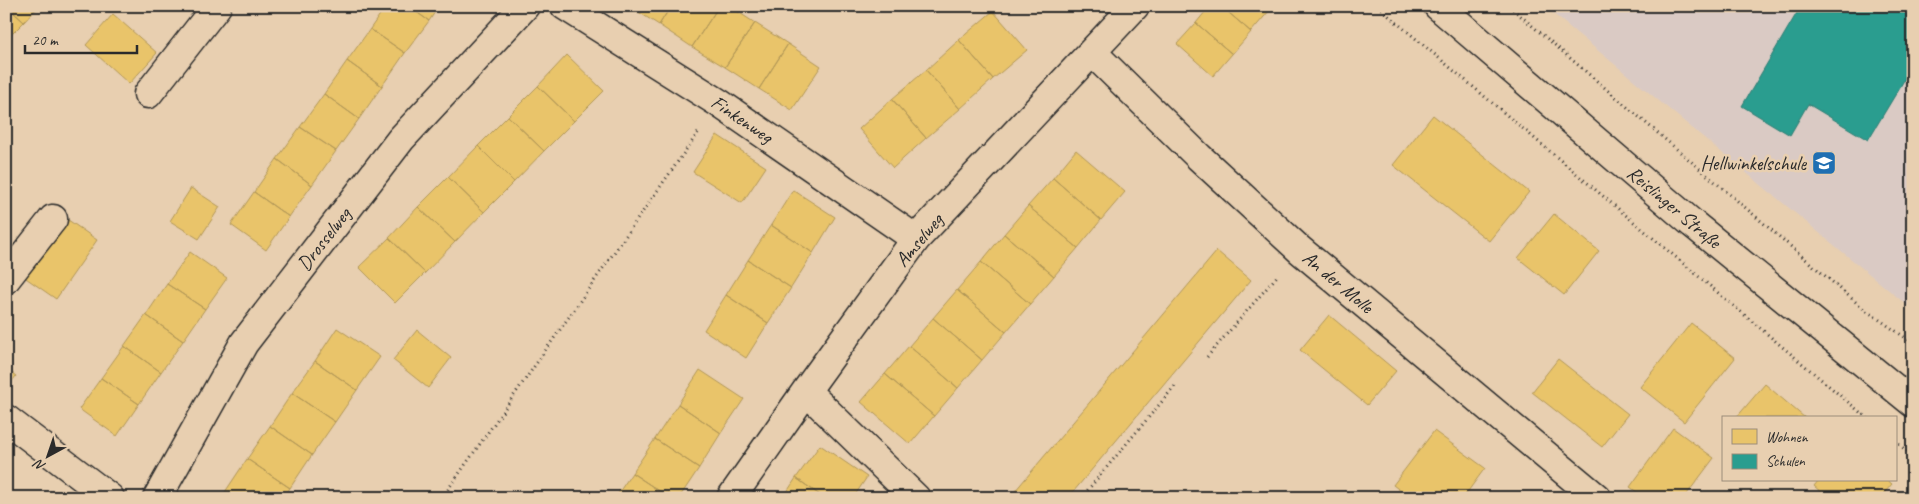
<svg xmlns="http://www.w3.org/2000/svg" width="1919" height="504" viewBox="0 0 1919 504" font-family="Caveat,sans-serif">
	<rect width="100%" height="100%" fill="#e8cfb0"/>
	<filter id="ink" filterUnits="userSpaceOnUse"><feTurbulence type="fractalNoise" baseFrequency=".02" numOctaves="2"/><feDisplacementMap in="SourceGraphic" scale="10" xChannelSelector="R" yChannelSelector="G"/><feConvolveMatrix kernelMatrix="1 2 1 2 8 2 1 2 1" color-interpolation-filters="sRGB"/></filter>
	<g filter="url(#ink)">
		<path fill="#dacac4" d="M1545,6H1913V310L1556,16Z"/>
		<path fill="#e9c46a" stroke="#b09657" d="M6,6L24,22L6,40Z
			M7,6H39L24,22Z
			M386,6H408L429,21L405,53L370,29Z
			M408,6H439L429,21Z
			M629,6H671L659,25Z
			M671,6H719L692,47L659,25Z
			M719,6H729L755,23L725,67L692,47Z
			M1210,6H1221L1251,32L1232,54L1196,23Z
			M1221,6H1265L1270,10L1251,32Z
			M993,11L1027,50L993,79L959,40Z
			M113,14L157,53L129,84L86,45Z
			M755,23L788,44L759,89L725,67Z
			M1196,23L1232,54L1213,76L1177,44Z
			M370,29L405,53L382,86L347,61Z
			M959,40L993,79L960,109L926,70Z
			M788,44L821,66L792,110L759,89Z
			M567,55L604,91L574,121L538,86Z
			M347,61L382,86L359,119L324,94Z
			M926,70L960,109L926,138L892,99Z
			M538,86L574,121L544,151L508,116Z
			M324,94L359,119L336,151L300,127Z
			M892,99L926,138L893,168L859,129Z
			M1433,115L1529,192L1489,241L1393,165Z
			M508,116L544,151L514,182L478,146Z
			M300,127L336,151L312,185L277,159Z
			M717,135L766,167L742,203L693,172Z
			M478,146L514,182L484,212L448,177Z
			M1076,150L1125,192L1101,220L1053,178Z
			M277,159L312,185L289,217L254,192Z
			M448,177L484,212L455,242L418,207Z
			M1053,178L1101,220L1078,248L1028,206Z
			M191,188L220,207L199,239L170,221Z
			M793,190L835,217L813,253L771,225Z
			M254,192L289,217L266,250L231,225Z
			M1028,206L1078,248L1054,276L1004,234Z
			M418,207L455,242L425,273L389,238Z
			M1554,214L1599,251L1564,295L1518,258Z
			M61,215L97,240L56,299L20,274Z
			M771,225L813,253L791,288L748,260Z
			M1004,234L1054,276L1030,304L981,262Z
			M389,238L425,273L395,303L359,267Z
			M1217,251L1251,280L1068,498H1022L1015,491Z
			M190,252L227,278L205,309L167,284Z
			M748,260L791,288L768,323L726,295Z
			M981,262L1030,304L1006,332L957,290Z
			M167,284L205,309L183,341L146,315Z
			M957,290L1006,332L982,360L933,318Z
			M726,295L768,323L746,358L704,330Z
			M146,315L183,341L161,372L124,346Z
			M1329,315L1396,371L1367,405L1300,350Z
			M933,318L982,360L958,388L909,346Z
			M1691,323L1735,358L1684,422L1640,387Z
			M337,328L380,357L357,390L315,361Z
			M417,330L451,358L428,388L393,360Z
			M124,346L161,372L139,404L101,378Z
			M909,346L958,388L934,416L885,374Z
			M1558,359L1628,414L1602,447L1532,392Z
			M315,361L357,390L335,422L292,393Z
			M6,368L16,376L6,389Z
			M700,370L744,399L721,433L678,404Z
			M885,374L934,416L910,444L861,402Z
			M101,378L139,404L117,436L79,409Z
			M1765,384L1805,418H1736Z
			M292,393L335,422L312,455L270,426Z
			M678,404L721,433L699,468L655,439Z
			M270,426L312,455L290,488L247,459Z
			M1673,428L1714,458L1684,498H1645L1630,487Z
			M1434,431L1485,468L1463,498H1410L1393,485Z
			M655,439L699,468L679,498H670L632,473Z
			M820,445L867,477L853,498H824L796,478Z
			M247,459L290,488L283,498H234L225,492Z
			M632,473L670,498H615Z
			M796,478L824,498H783Z
			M1819,480H1887L1892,484L1880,498H1828L1814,486Z"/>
		<path fill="#2a9d8f" stroke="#2a7b71" d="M1801,6H1913V81L1906,77L1868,140L1808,104L1790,135L1742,106Z"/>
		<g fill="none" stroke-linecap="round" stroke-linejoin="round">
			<defs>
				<path id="minor" d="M565,6L719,103L916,239
					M1438,6L1693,224L1913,403
					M1092,52L1199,157L1300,250L1597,498
					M148,94L217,6
					M6,279L53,219
					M806,391L916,498
					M6,419L110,498
					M157,498L244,343L401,139L525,6
					M731,498L806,391L916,239L1135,6"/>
			</defs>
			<use href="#minor" stroke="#2b2b2b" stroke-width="31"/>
			<path stroke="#2b2b2b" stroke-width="3" stroke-dasharray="1 4" stroke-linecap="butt" d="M1377,6L1867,418
				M1509,6L1864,309L1913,343
				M1207,357L1278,275
				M1895,441L1913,456
				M442,498L700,130
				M1081,498L1175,386"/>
			<use href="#minor" stroke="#e8cfb0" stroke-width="28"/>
		</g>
	</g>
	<defs>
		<symbol id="school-square" viewBox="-11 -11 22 22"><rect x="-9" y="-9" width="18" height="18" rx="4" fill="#1f6fb2" stroke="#e8cfb0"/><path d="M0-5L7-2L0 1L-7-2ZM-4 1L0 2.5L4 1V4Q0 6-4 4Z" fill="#fff"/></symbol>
	</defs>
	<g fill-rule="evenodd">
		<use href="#school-square" x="1810" y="149" width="28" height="28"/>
	</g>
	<g text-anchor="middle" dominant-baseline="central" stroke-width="5" stroke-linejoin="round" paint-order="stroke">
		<g font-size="20" fill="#2b2b2b" stroke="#e8cfb0">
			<text transform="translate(742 119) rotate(34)">Finkenweg</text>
			<text transform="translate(1674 207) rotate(40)">Reislinger Straße</text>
			<text transform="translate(324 239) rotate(-52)">Drosselweg</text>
			<text transform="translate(919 240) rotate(-50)">Amselweg</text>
			<text transform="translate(1338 282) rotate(40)">An der Molle</text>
		</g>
		<g font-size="20" fill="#2b2b2b" stroke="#e8cfb0" text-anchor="end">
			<text x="1806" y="163">Hellwinkelschule</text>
		</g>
	</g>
	<rect width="1919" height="504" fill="none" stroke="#e8cfb0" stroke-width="25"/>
	<rect x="12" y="12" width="1894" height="479" fill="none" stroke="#2b2b2b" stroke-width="2" filter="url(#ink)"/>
	<rect x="1722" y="416" width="175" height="65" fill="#e8cfb0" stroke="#9c8d7b"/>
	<rect x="1732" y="429" width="25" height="15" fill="#e9c46a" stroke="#9c8d7b"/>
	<text x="1766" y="442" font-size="15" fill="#2b2b2b">Wohnen</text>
	<rect x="1732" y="454" width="25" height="15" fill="#2a9d8f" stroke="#9c8d7b"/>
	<text x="1766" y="466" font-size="15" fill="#2b2b2b">Schulen</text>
	<g transform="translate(48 456) rotate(220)" stroke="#e8cfb0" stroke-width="4" paint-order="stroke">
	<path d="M0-4L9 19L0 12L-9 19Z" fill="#2b2b2b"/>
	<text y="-8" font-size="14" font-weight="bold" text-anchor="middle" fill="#2b2b2b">N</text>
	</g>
	<path d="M25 45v8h112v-8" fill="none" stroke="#2b2b2b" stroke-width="2.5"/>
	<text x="32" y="45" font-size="15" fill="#2b2b2b" stroke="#e8cfb0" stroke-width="4" paint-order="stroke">20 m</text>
</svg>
